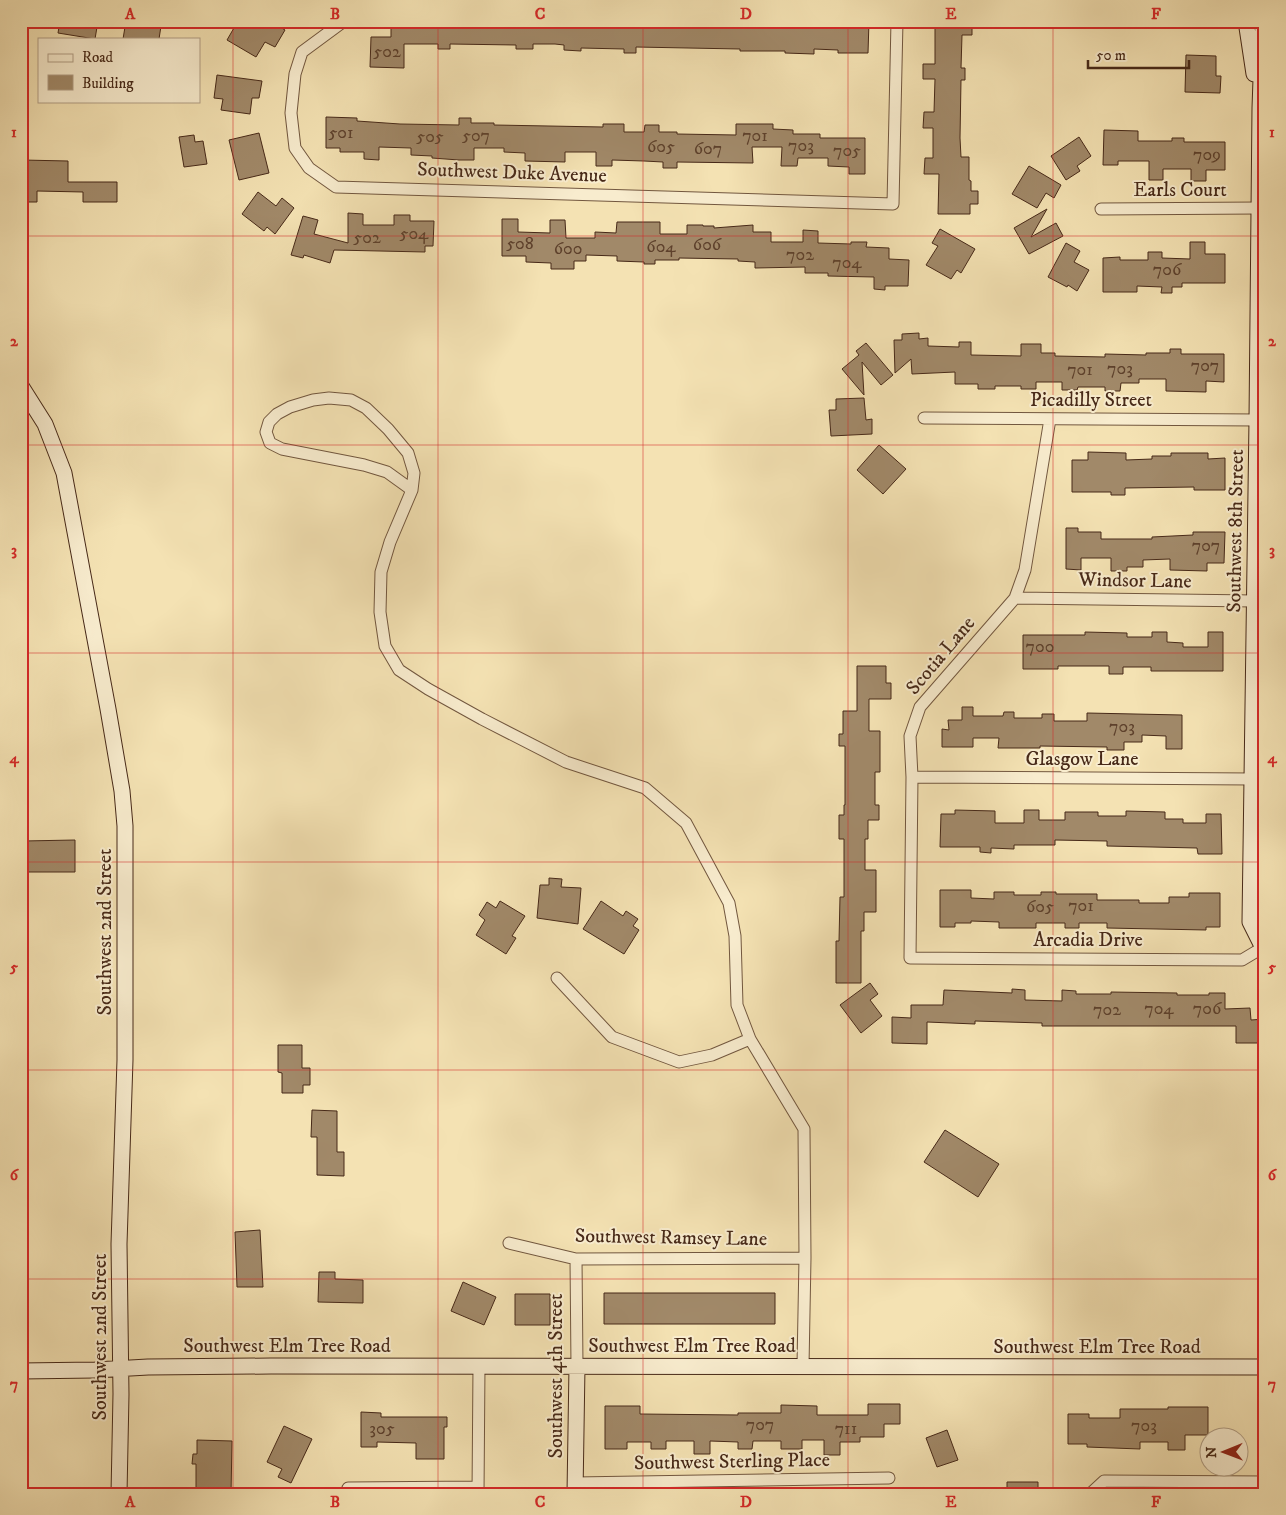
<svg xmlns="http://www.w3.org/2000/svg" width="1286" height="1515" viewBox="0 0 1286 1515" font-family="'IM FELL DW Pica',serif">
	<rect width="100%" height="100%" fill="#f4e2b3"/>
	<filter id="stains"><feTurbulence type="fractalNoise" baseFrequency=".004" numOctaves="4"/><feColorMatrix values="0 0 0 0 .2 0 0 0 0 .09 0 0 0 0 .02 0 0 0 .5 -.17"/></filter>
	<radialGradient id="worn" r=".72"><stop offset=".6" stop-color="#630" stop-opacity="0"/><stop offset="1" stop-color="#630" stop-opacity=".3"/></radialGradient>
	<path fill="#a18969" stroke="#472918" d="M60,21H98L95,39L58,33Z
		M126,21H141V23L161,26L159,39H123Z
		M238,21H270L285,30L275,47L265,42L256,57L227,40Z
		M415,21H589V23H621V21H727V26L761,27V21H775V27H808V21L855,23V21H869L868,53H838V50L814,49V54L785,53V51H740V49L636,47V53H624V49L581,48V51L564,50V45L555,44H533V49H516V45L450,44V49H438V44H404V68L370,67L371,37H391V28H415Z
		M935,21H972V35H962L961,68H965V80H961L960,138L961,157H969V180L971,181V191H978V204H970V214H938L939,174H924L925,158H933V128H923L924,112H934L935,79H923V64H935Z
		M1186,55L1216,56V76H1221L1220,93L1185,92Z
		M217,75L262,81L259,98H252L250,114L221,110L223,99L214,98Z
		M326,117L357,118V121L400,124L459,125V118H471V123H494V125L603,127V124H624V132H644L645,125H659V132H677V134L736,135V124H773V129L793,130V134H820V138H865V174H849V167L828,166V158H798L797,166H781L782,147H752L753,163L677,162V168H663V162L644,161L612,160V166H596V152H565V162L525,161V153L504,152V148H474V160H459L432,158V156L411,155V148L379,147V160L364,159V152H340V148H326Z
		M1104,130L1138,131V141H1172V138H1184V142H1225V170H1206V181H1191V169H1163V180H1149V161H1118V165H1103Z
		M259,133L269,173L239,180L229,140Z
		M194,135L195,142L203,141L207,164L184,167L179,137Z
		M1079,137L1091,156L1077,166L1080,171L1066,180L1051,156Z
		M22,160L68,161V182H117V202H83V192L37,191V202H26V190H22Z
		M1029,166L1061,185L1054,198L1046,193L1037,208L1012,194Z
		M258,192L276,206L282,198L294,208L275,234L267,227L264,231L242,214Z
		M1047,209L1031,237L1056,223L1063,236L1029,254L1014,228Z
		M348,213L363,214V225H394V215H410V221H434L433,246H425V252L334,250L330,263L304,255L303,258L291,255L303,216L318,220L314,234L348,243Z
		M502,219H518V232L550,233V220H565L566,238H595V232L616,233L617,222H660V234H687V225H703V226H714V228L753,225V232H771V242H803V230L818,231V243L851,244V242H867L866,247L889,248V259L909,260L908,286H885V290L874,289V277L828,276V273H805V267L755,268V262L738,261V259L679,258V260H655V264H644V262L617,261V256L586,255V261H574V269H551V263L526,262V256H502Z
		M940,229L975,249L961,273L957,270L951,279L926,265L938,246L932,243Z
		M1190,242H1205V254H1225V283H1182V287H1172V293H1161L1162,287L1137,286V292H1103V258L1120,257V260H1148V252H1162V258L1190,259Z
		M1066,243L1080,251L1074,262L1089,270L1077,291L1068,285L1067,287L1048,277Z
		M919,333V339L928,338V346L959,347V342H971V355L1021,356V344H1041V353H1055V356L1105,357V354L1146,355V353H1170V349H1181V354H1224V382L1206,381V392L1166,391V379H1139V383H1121L1120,391H1105V387H1078L1077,390H1062V382H1036V389H1021V386H995V389H978V384H955V372L912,374L911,359L895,373L894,340H902V334Z
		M866,343L893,375L881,385L862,362L864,395L842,369L859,355L856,351Z
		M864,398L866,420L872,419V434L831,436L829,410H836V399Z
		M879,445L906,469L883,494L857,470Z
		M1088,452L1126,453V460L1152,459V456H1171V453H1208V459L1225,458V490H1194V487L1125,488V495H1111V492H1072V460H1088Z
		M1066,528H1078V532H1101V539H1152V537L1193,535V532H1225L1224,563H1207V571L1170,570V559L1143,560V567H1127V571H1111V558H1081V570L1066,569Z
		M1085,632L1127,633V637H1152V632H1167V642L1183,643V647H1208V632H1223V671H1151V667H1123V674H1109V666H1058V669H1023V635H1085Z
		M857,666H886V683H891V699H869V731H880V772H875V805H879V820H868V839H865V870H876V912H864V931H861V983H836V941H839L840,897H844V839H839V815H844V805H845V746H839V734H843V711H857Z
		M962,707H973V716H1003L1004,712H1014V718H1042V714H1054V721H1087V713L1182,715V749H1166V736L1142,735V742H1124V750H1107V747L1040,746V748H998L999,738H973V747H942V729L949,730L948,720H962Z
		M955,810L995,811V823H1024V810H1039V820H1065V812H1098V816H1126V811L1165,812V819H1183V823H1206V814H1221L1222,854H1198L1197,848L1107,846V841L1055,840V845H1014V849L991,848V853L980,852V847H940L941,814H955Z
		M75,840V872H23V841Z
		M549,878L562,879L561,887L581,888L578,924L537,918L540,885H549Z
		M940,890H971V898L994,899V892H1014V895H1041V892H1056V894H1097V900H1139V903H1169V897H1189V893H1220V927H1206V930L1107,928V923H1079V928H1065V923H1036V928H999V922L971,921V923H955V927H940Z
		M500,901L525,916L512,936L516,938L506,954L476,935L485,920L479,915L487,902L496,908Z
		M601,901L623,916L626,911L638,919L633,926L639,930L624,954L583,929Z
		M870,983L878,994L870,1000L882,1016L861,1033L840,1005Z
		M1012,989L1025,990V1000L1062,1001V990L1076,991V994H1111V992L1177,993V995H1209V993H1225V1009L1250,1008L1251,1020L1265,1019V1043H1236V1026H1042V1023L975,1021V1024L927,1022V1044L892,1043V1017L911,1018V1005H943L944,990L1012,993Z
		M278,1045H302V1068H310V1085H303V1093H282V1073L278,1072Z
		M312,1110L337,1111V1152H344V1176L317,1175V1137H311Z
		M945,1130L999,1164L978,1197L924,1162Z
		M260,1230L263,1287H237L235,1232Z
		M319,1272H335V1279L363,1280V1303L318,1302Z
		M463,1282L496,1297L484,1325L451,1311Z
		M604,1293H775V1324H604Z
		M515,1294H550V1325H515Z
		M868,1404H900V1424H884V1437H860V1442H840V1455H824V1440H802V1449H781V1441H753L752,1449H738V1442L710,1441V1454H694V1441H666V1449H651V1442H627V1449H605V1406H640V1414L738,1415V1413H781V1405L817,1406V1415H868Z
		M1168,1407H1208V1435H1185V1450H1168V1442H1140V1449L1087,1447V1444H1068V1414H1089V1418H1120V1409H1168Z
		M361,1412L381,1413V1417H447V1427H444V1459H416V1443L377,1442V1447H361Z
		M284,1426L312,1439L291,1483L278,1477L282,1469L267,1462Z
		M947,1430L958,1460L937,1467L926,1438Z
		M197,1440L232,1441L231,1494H196V1464H192L193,1454H197Z
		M1007,1482H1038V1494H1007Z"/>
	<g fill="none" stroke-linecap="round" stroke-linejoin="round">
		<defs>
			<path id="street" d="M344,21L302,52L295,74L291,113L295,148L309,168L336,187L893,204L897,21
				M1101,209L1259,208
				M924,418L1257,420
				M1050,419L1025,570L1015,598L920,707L910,736L912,777L910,958L1242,960L1262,948
				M412,490L387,472L364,465L282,449L270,443L266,432L269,422L277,414L290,407L313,400L329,398L351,400L366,408L388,429L408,453L414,473L412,490L390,542L381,572L380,612L385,646L399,670L428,689L482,719L566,762L645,788L686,823L729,903L735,936L737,1005L750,1039L804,1129L805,1258L803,1366
				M1015,598L1255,601
				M912,777L1252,779
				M557,978L612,1037L679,1062L712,1055L750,1039
				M509,1243L576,1259L805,1258
				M576,1259L577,1366
				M575,1483L889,1478
				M348,1488L478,1487
				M478,1494L479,1366
				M1090,1494L1104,1481L1264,1482V1494"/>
			<path id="secondary" d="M1246,21L1254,74
				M1263,21L1260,108L1257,420L1250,922L1265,952
				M21,386L45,424L64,473L108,709L122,791L125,826V1060L119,1244L121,1394L119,1494
				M21,1371L95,1370L148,1367L271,1366L1265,1367
				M1264,1482H1265
				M575,1494L577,1366"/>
		</defs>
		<use href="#street" stroke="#72573f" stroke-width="13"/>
		<use href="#secondary" stroke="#472918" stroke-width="17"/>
		<use href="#street" stroke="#f8ecce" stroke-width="11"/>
		<use href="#secondary" stroke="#f8ecce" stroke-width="15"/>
	</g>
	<path fill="none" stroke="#d62828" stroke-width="1" stroke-opacity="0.55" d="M233,21V1494M438,21V1494M643,21V1494M848,21V1494M1053,21V1494M21,236H1265M21,445H1265M21,653H1265M21,862H1265M21,1070H1265M21,1279H1265"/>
	<g text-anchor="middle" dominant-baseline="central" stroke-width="4" stroke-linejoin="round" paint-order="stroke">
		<g font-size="18" fill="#5e412c">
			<text x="387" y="52">502</text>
			<text x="341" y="133">501</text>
			<text x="476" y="136">507</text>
			<text x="755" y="136">701</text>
			<text x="430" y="137">505</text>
			<text x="801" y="146">703</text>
			<text x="661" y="147">605</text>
			<text x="708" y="149">607</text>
			<text x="847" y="151">705</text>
			<text x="1207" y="155">709</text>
			<text x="414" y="234">504</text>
			<text x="367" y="238">502</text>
			<text x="520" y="244">508</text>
			<text x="707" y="245">606</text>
			<text x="661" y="247">604</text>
			<text x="568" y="249">600</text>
			<text x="800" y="255">702</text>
			<text x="847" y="263">704</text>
			<text x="1167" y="270">706</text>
			<text x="1205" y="366">707</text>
			<text x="1120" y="369">703</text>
			<text x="1080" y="370">701</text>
			<text x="1206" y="546">707</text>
			<text x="1040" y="647">700</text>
			<text x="1122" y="727">703</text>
			<text x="1081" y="906">701</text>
			<text x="1040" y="907">605</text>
			<text x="1159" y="1009">704</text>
			<text x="1207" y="1009">706</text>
			<text x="1107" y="1010">702</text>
			<text x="760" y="1425">707</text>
			<text x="1144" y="1426">703</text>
			<text x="382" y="1429">305</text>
			<text x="846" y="1429">711</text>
		</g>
		<g font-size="20" fill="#472918" stroke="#f8ecce">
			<text transform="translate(512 173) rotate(2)">Southwest Duke Avenue</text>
			<text x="1180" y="190">Earls Court</text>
			<text x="1091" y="400">Picadilly Street</text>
			<text transform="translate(1236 531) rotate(-89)">Southwest 8th Street</text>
			<text transform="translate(1135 581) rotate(1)">Windsor Lane</text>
			<text transform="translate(941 656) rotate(-50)">Scotia Lane</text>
			<text x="1082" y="759">Glasgow Lane</text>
			<text transform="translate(105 932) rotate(-90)">Southwest 2nd Street</text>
			<text x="1088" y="940">Arcadia Drive</text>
			<text transform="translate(671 1238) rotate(1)">Southwest Ramsey Lane</text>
			<text transform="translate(100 1337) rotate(-90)">Southwest 2nd Street</text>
			<text x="287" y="1346">Southwest Elm Tree Road</text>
			<text x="692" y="1346">Southwest Elm Tree Road</text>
			<text x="1097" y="1347">Southwest Elm Tree Road</text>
			<text transform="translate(556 1376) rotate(-90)">Southwest 4th Street</text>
			<text transform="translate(732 1462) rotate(-1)">Southwest Sterling Place</text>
		</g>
	</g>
	<rect width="1286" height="1515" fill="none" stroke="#f4e2b3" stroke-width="55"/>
	<rect x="38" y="38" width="162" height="65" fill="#f8ecce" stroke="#b19e85"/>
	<rect x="48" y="54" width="25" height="8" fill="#f8ecce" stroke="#b19e85"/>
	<text x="82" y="62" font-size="15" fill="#472918">Road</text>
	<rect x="48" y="75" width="25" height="15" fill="#a18969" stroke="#b19e85"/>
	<text x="82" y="88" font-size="15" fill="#472918">Building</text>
	<g transform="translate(1224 1452) rotate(269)"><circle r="24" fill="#f8ecce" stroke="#b19e85"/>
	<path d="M0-4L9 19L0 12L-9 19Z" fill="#8f2418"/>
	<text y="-8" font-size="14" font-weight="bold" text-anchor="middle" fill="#472918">N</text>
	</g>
	<path d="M1088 60v8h101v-8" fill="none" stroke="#472918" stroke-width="2.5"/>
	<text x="1096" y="60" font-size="15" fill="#472918" stroke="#f8ecce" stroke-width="4" paint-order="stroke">50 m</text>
	<rect x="28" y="28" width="1230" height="1460" fill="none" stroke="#d62828" stroke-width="2"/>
	<g font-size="16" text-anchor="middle" font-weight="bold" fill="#d62828">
		<text x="130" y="19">A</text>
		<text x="335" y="19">B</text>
		<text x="540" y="19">C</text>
		<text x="746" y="19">D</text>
		<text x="951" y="19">E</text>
		<text x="1156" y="19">F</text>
		<text x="14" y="137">1</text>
		<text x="1272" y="137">1</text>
		<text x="14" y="346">2</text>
		<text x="1272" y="346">2</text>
		<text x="14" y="555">3</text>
		<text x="1272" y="555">3</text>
		<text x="14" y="763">4</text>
		<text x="1272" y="763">4</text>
		<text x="14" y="972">5</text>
		<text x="1272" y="972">5</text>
		<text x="14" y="1180">6</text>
		<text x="1272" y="1180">6</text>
		<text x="14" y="1389">7</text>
		<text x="1272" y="1389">7</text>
		<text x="130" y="1507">A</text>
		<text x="335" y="1507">B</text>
		<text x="540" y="1507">C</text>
		<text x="746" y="1507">D</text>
		<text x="951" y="1507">E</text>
		<text x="1156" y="1507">F</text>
	</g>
	<rect width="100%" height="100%" filter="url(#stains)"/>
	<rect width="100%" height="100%" fill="url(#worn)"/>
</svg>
